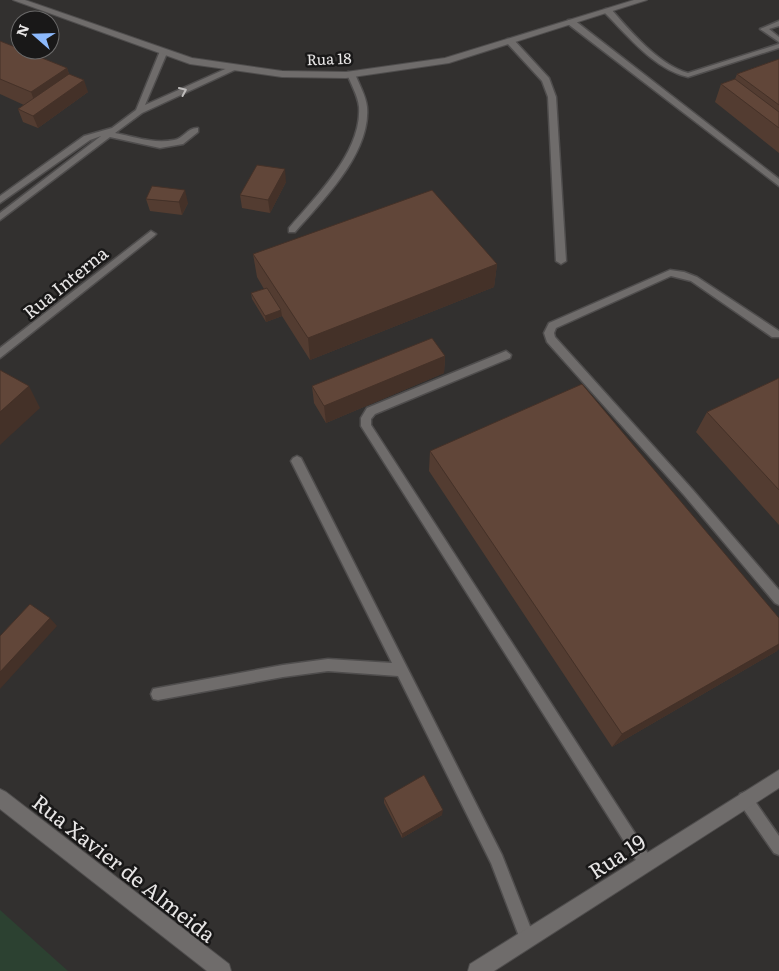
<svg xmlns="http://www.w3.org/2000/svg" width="779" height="971" viewBox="0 0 779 971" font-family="Literata,serif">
	<rect width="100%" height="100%" fill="#32302f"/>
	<path fill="#2c4131" d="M0,910L68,971H0Z"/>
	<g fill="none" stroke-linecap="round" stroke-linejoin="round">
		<defs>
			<path id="service" d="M605,9H611C630,31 659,65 688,73L779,44V48L688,77C654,69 629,37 605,13Z
				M568,20H574L779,179V186L568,24Z
				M779,21V26L769,29L779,37V42L760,29Z
				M507,39H513L549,78L556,97L566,261L561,264L556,261L548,97L542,81L507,43Z
				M160,51L167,53L145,105L232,66L239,68L142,113L115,133C135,137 154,144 174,140C183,139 188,127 198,128V132L183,144L160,148L110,137L0,220V213L101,136L90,140L0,203V196L84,136L112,128L136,110Z
				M348,72L355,74C359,84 366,96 367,107C371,153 323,200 295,232H289V228C316,196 362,152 359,107C358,96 351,84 347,74Z
				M151,231L156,234L154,236L0,358V348Z
				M670,270L684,272L697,277L779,331V337H772L691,281L671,276L556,328L554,333L555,337L692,489L779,590V605L775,603L684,495L547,342L544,333L549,323Z
				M506,351L511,355L510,358L375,414L371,419V425L651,858L653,863L651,868L646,870L641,868L361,426V418L367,408Z
				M297,456L301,458L502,855L535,939L532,944L527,947L522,944L491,863L398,676L328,671L283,677L158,700L153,699L151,694L153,689L158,688L283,665L328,659L392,663L291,461L293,458Z
				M745,792L750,794L779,836V855L774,853L740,804L738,799L740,794Z"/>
			<path id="minor" d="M13,0H25L192,58L282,71L346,72L445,58L634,0H647L449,63L346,78L282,77L190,64Z
				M779,770V788L494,971H468L470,964Z
				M0,789L6,792L229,964L231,971H207L0,809Z"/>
		</defs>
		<use href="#service" stroke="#4f4d4d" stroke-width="3"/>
		<use href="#minor" stroke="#4f4d4d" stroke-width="2"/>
		<use href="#service" fill="#6f6c6b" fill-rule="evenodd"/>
		<use href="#minor" fill="#6f6c6b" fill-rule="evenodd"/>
	</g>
	<path fill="#533c31" d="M0,41L67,68L69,74L88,92L38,128L23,122L18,109L24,105L0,94Z
		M779,59V153L715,102L721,84L735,79L737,74Z
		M286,182L270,213L242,208L240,195Z
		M146,199L188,203L182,215L150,211Z
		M253,254L497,264L494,287L310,360L282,316L266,322L252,299L251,293L264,289L257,277Z
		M445,356L444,373L326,423L314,403L312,386Z
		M779,378V525L696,432L707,412Z
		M430,451L777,651L612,747L429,471Z
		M384,798L442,815L402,838L384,803Z"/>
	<path fill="#443128" d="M67,68L73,86L38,111L31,92Z
		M84,80L88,92L38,128L33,116Z
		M285,169L286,182L270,213L268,200Z
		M185,190L188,203L182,215L179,202Z
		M497,264L494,287L310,360L308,338Z
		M281,310L282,316L266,322L265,316Z
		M445,356L444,373L326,423L324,406Z
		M29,386L40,408L0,445V412Z
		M50,618L57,626L0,689V672Z
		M779,644V649L777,651L612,747L622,734Z
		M443,810L442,815L402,838V834Z"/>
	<path fill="#614639" stroke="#443128" d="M0,41L20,49V50H22L67,68L31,92L0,79Z
		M779,59V105L737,74Z
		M69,74L84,80L33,116L18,109Z
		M735,79L779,112V128L721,84Z
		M257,165L285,169L268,200L240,195Z
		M152,186L185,190L179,202L146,199Z
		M432,190L497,264L308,338L253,254Z
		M267,288L281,310L265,316L251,293Z
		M432,338L445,356L324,406L312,386Z
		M0,370L29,386L0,412Z
		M779,378V490L707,412Z
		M582,384L779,618V644L622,734L430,451Z
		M30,604L50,618L0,672V636Z
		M424,775L443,810L402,834L384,798Z"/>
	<defs><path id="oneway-chevron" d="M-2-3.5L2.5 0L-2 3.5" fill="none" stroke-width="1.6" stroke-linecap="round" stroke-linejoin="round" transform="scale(1.25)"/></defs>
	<use stroke="#bdbbba" href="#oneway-chevron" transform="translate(183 91) rotate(-24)"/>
	<g text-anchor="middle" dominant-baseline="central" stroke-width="5" stroke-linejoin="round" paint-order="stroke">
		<g font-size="15" fill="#e7e5e5" stroke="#191818">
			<text transform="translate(329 58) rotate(-2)">Rua 18</text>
		</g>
		<g font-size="18" fill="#e7e5e5" stroke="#191818">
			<text transform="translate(65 282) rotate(-39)">Rua Interna</text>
		</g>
		<g font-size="21" fill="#e7e5e5" stroke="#191818">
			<text transform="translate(616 855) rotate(-33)">Rua 19</text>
			<text transform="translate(125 867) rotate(38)">Rua Xavier de Almeida</text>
		</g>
	</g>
	<g transform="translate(35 35) rotate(290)"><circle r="24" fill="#191818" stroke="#6b6a6a"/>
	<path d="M0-4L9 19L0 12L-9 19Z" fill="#8cb9fc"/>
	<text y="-8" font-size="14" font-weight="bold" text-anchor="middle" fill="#e7e5e5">N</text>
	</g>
</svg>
